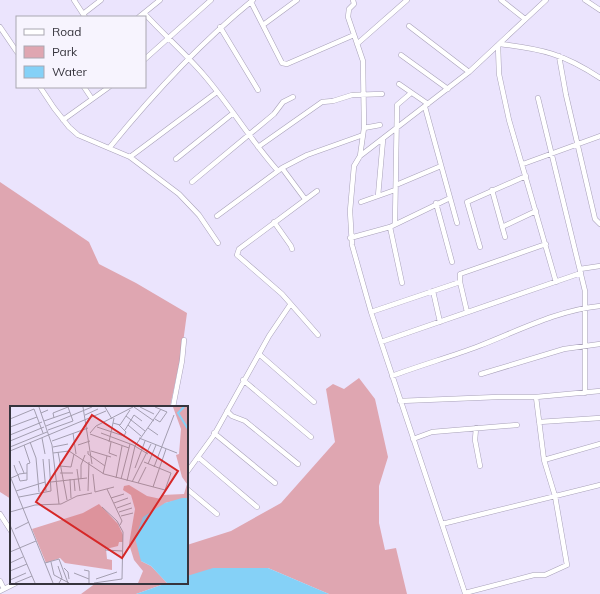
<svg xmlns="http://www.w3.org/2000/svg" width="600" height="594" viewBox="0 0 600 594" font-family="Mulish,sans-serif">
	<rect width="100%" height="100%" fill="#ebe4fd"/>
	<path fill="#dfa6b1" d="M0,182L89,242L99,264L136,283L187,313L182,350L170,407H11V499L0,492Z
		M359,378L375,399L388,457L379,486V523L385,550L396,548L407,594H329L268,568L187,576V545L231,531L281,503L335,442L326,389L333,384L344,389Z
		M96,583H167L136,594H81Z"/>
	<path fill="#85d1f7" d="M213,568H268L329,594H136L167,583H187V576Z"/>
	<g fill="none" stroke-linecap="round" stroke-linejoin="round">
		<defs>
			<path id="minor" d="M74,0L85,17
				M353,0L354,4L349,9L348,17L363,61L364,128L360,156
				M501,0L525,19
				M585,0L600,10
				M251,2L282,63L287,64L354,35
				M144,13C163,34 185,53 203,74C230,105 251,141 278,171
				M83,14L101,0
				M139,17L160,0
				M263,25L297,0
				M409,26L469,72
				M0,27L17,52
				M220,27L258,90
				M357,44L407,0
				M500,44C542,49 564,54 600,78
				M498,45L499,74L509,120L556,282
				M401,55L448,89
				M559,56L566,95L595,219L600,224
				M145,59L211,0
				M399,84L428,104
				M40,87L54,108L69,127L78,135L130,157L179,194L199,215L218,243
				M84,87L92,99
				M538,98L585,291V393
				M425,107L457,223
				M63,120L109,87
				M364,128L380,125
				M110,147C153,94 200,43 253,0
				M258,147L322,102L333,101L352,95L382,94
				M130,157L217,92
				M176,159L232,114
				M523,164L600,136
				M282,168L305,199
				M192,182L274,114L283,102L293,97
				M396,185L441,166
				M492,190L505,237
				M317,191L239,249L237,255L282,294L318,335
				M378,196L383,140
				M361,202L395,190
				M436,203L452,262
				M217,216L282,168L307,155L363,135
				M274,222L291,246L292,249
				M395,223L397,105L411,93
				M390,227L402,283
				M502,227L536,211
				M350,238L390,227L450,198
				M480,247L467,202L526,176
				M580,269L600,266
				M460,282L467,312
				M433,291L440,322
				M371,312L460,282V274L546,244
				M381,342L581,273
				M259,354L314,402
				M481,374L564,349L600,344
				M392,376C421,365 450,357 479,346C518,331 558,310 600,306
				M243,380L311,437
				M536,397L544,460L555,496L567,565L545,575H534L465,593L371,312L352,245L350,211L354,166L360,156L469,72L546,0
				M400,401L498,397H536L600,391
				M173,407L182,361L184,340
				M227,411L232,416L245,421L298,464
				M539,422L600,418
				M476,428L475,440L480,466
				M214,433L275,483
				M413,439L432,432L517,425
				M198,457L257,507
				M544,460L600,444
				M187,472L214,435L269,336L290,305
				M187,489L217,514
				M0,514L11,531
				M442,524L600,485
				M0,581L4,589
				M0,591L16,583"/>
		</defs>
		<use href="#minor" stroke="#a8a1b8" stroke-width="5.5"/>
		<use href="#minor" stroke="#fff" stroke-width="4.5"/>
	</g>
	<g transform="translate(10 406)">
		<rect width="178" height="178" fill="#ebe4fd"/>
		<path d="M163,1H178V92L155,97L131,155L141,160L157,177H128L133,165L124,154L119,138L125,103L121,89L113,84L114,80L119,79L137,90L151,93L152,89L174,88L177,78L172,71L166,49L169,48L171,23ZM89,98L108,118L113,129V136H109L108,140L96,143L97,153L102,154V164L55,157L50,152L36,157L22,123L73,107Z" fill="#dfa6b1"/>
		<path d="M172,92H178V177H157L141,160L131,155L125,132L133,111L155,97Z" fill="#85d1f7"/>
		<path fill="none" stroke="#85d1f7" stroke-width="2" d="M174,1L168,7L178,23"/>
		<path fill="none" stroke="#a39eb0" stroke-width="1" d="M29,1L31,7L38,4M58,1L63,15M73,1L82,58M95,1L102,13M124,1L144,15M130,1L144,8M31,7L42,39L49,98M75,9L88,3M116,10L135,25M44,12L43,7L58,1M0,13L24,3L33,27M145,13L150,16L157,6L145,1M34,15L60,6M103,17L110,19L120,4M118,19L131,30M36,20L82,1M0,21L27,11M87,21L114,30L116,26L109,19M138,22L148,29M38,24L63,15M115,24L124,9L132,15M63,27L66,48M80,27L86,20L123,1M91,27L123,39L138,48M80,28L119,42M0,29L32,16M32,32L35,48M129,32L167,47M0,35L34,21M42,35L78,22M20,36L26,52L29,86M99,36L104,12M101,36L99,47L107,50M14,39L20,57L17,58V67M68,39L80,35M0,41L37,26M43,41L58,38M0,45L96,5M78,45V48L95,60M81,45L101,51M48,46L57,94M43,47L59,45L94,68L155,84L161,67L134,56M33,53L36,85M9,55L14,67M138,58L146,39M50,60L61,61L64,48M144,61L164,9M125,62L135,35M67,63L70,85M50,67H63M83,68L85,86L104,81M93,68L97,50M0,70L43,177M1,72L8,69L9,68L17,67V74L10,75L8,69L6,65L4,59M106,72L112,40M60,73L61,92M64,73L65,85M71,73V59L75,49M111,73L120,38M117,75L125,40L151,3M41,76L77,72M122,76L141,38M128,77L136,61M143,81L156,43M97,83L112,115L110,119M6,85L35,76M78,85L79,56M9,91L41,85L39,53M101,92L114,88M104,97L118,92M107,102L121,97M0,106L25,99L51,98L67,90L82,87M109,106L122,102M111,110L123,107M0,119L25,177M5,123L19,116M95,144L112,145M0,146L26,135M41,156L44,169L59,177M0,157L13,151M35,157L49,153L58,177M48,160L52,172L49,177M54,162L58,166L59,173M74,164L79,165V177M0,165L17,158M64,167L79,173M86,173L107,166M0,174L16,167M5,177L22,170M84,177L112,173L113,126L107,115L92,101"/>
		<path fill="#d62828" fill-opacity="0.15" stroke="#d62828" stroke-width="2" d="M82,9L168,65L112,152L26,96Z"/>
		<rect width="178" height="178" fill="none" stroke="#36343d" stroke-width="2"/>
	</g>
	<rect x="16" y="16" width="130" height="72" fill="#f7f4fe" stroke="#aaa7b1"/>
	<rect x="24" y="29" width="20" height="6" fill="#ffffff" stroke="#aaa7b1"/>
	<text x="52" y="36" font-size="12" fill="#36343d">Road</text>
	<rect x="24" y="46" width="20" height="12" fill="#dfa6b1" stroke="#aaa7b1"/>
	<text x="52" y="56" font-size="12" fill="#36343d">Park</text>
	<rect x="24" y="66" width="20" height="12" fill="#85d1f7" stroke="#aaa7b1"/>
	<text x="52" y="76" font-size="12" fill="#36343d">Water</text>
</svg>
